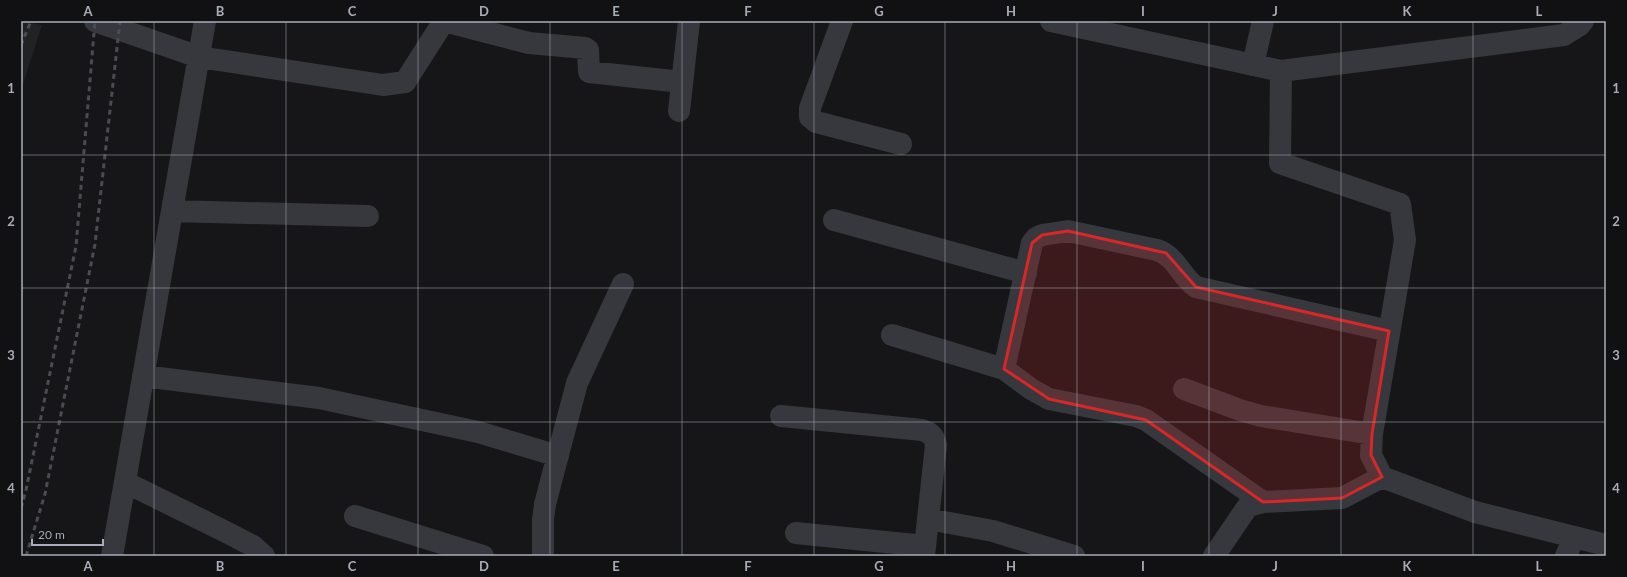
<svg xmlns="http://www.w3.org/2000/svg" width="1627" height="577" viewBox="0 0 1627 577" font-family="Lato,sans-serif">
	<rect width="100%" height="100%" fill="#161618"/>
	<path fill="#222225" d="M21,21L42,25L21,90Z"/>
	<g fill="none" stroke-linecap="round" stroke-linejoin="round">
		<path stroke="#37383d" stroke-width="22" d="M95,21L199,57L383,85L405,82L444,21
			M444,21L529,43L585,48L588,50L589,72L682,82
			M842,21L810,108V117L816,122L901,144
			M1051,21L1281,71L1564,35L1580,25L1583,21
			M1253,65L1263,21
			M1281,71L1280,163L1400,204L1405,240L1372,434L1371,455L1382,477L1475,512L1606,545
			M679,111L689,21
			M172,211L368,216
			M834,220L1026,273
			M892,335L1004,369L1031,389L1049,399L1136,416L1146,420L1263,502
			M1004,369L1032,243L1036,238L1042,235L1068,231L1157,250C1177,257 1180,276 1196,287L1389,331
			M143,376L319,398L478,432L558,456
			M1184,389L1240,410L1261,416L1372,434
			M781,416L922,430C931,433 934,436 936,445L924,556
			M125,482L230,534L253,546L264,556
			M355,516L483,556
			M928,519L993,531L1074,556
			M796,533L925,546
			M112,556L205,21
			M543,556V520L545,504L577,383L623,284
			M1214,556L1248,506L1263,502L1342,498L1382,477
			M1566,556L1574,537"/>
		<path stroke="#4a4c52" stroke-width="3" stroke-dasharray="5 4" stroke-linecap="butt" d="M21,45L31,21
			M21,508L26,490L76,246L95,21
			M26,556L45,494L95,244L120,21"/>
	</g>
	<path fill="#d62828" fill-opacity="0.2" stroke="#d62828" stroke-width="3" stroke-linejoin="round" d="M1068,231L1166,253L1196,287L1389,331L1372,434L1371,455L1382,477L1342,498L1263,502L1146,420L1049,399L1004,369L1032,243L1042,235Z"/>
	<path fill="none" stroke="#a8adb8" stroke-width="1" stroke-opacity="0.55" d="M154,21V556M286,21V556M418,21V556M550,21V556M682,21V556M814,21V556M945,21V556M1077,21V556M1209,21V556M1341,21V556M1473,21V556M21,155H1606M21,288H1606M21,422H1606"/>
	<rect width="1627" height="577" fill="none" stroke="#111113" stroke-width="44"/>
	<path d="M32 539v6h71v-6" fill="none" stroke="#a8adb8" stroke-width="2"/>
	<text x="38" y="539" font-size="12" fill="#a8adb8" stroke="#111113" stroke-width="3" paint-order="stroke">20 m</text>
	<rect x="22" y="22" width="1583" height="533" fill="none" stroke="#a8adb8" stroke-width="1.5"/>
	<g font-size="13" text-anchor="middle" font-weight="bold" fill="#a8adb8">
		<text x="88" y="16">A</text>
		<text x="220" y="16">B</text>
		<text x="352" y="16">C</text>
		<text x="484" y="16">D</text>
		<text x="616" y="16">E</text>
		<text x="748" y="16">F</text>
		<text x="879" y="16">G</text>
		<text x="1011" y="16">H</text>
		<text x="1143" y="16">I</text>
		<text x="1275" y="16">J</text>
		<text x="1407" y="16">K</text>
		<text x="1539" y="16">L</text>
		<text x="11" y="93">1</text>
		<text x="1616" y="93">1</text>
		<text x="11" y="226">2</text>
		<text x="1616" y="226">2</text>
		<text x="11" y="360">3</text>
		<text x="1616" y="360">3</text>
		<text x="11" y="493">4</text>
		<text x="1616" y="493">4</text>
		<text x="88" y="571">A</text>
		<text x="220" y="571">B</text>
		<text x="352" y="571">C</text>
		<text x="484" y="571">D</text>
		<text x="616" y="571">E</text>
		<text x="748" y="571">F</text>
		<text x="879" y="571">G</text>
		<text x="1011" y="571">H</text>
		<text x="1143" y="571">I</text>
		<text x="1275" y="571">J</text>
		<text x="1407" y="571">K</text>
		<text x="1539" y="571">L</text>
	</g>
</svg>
